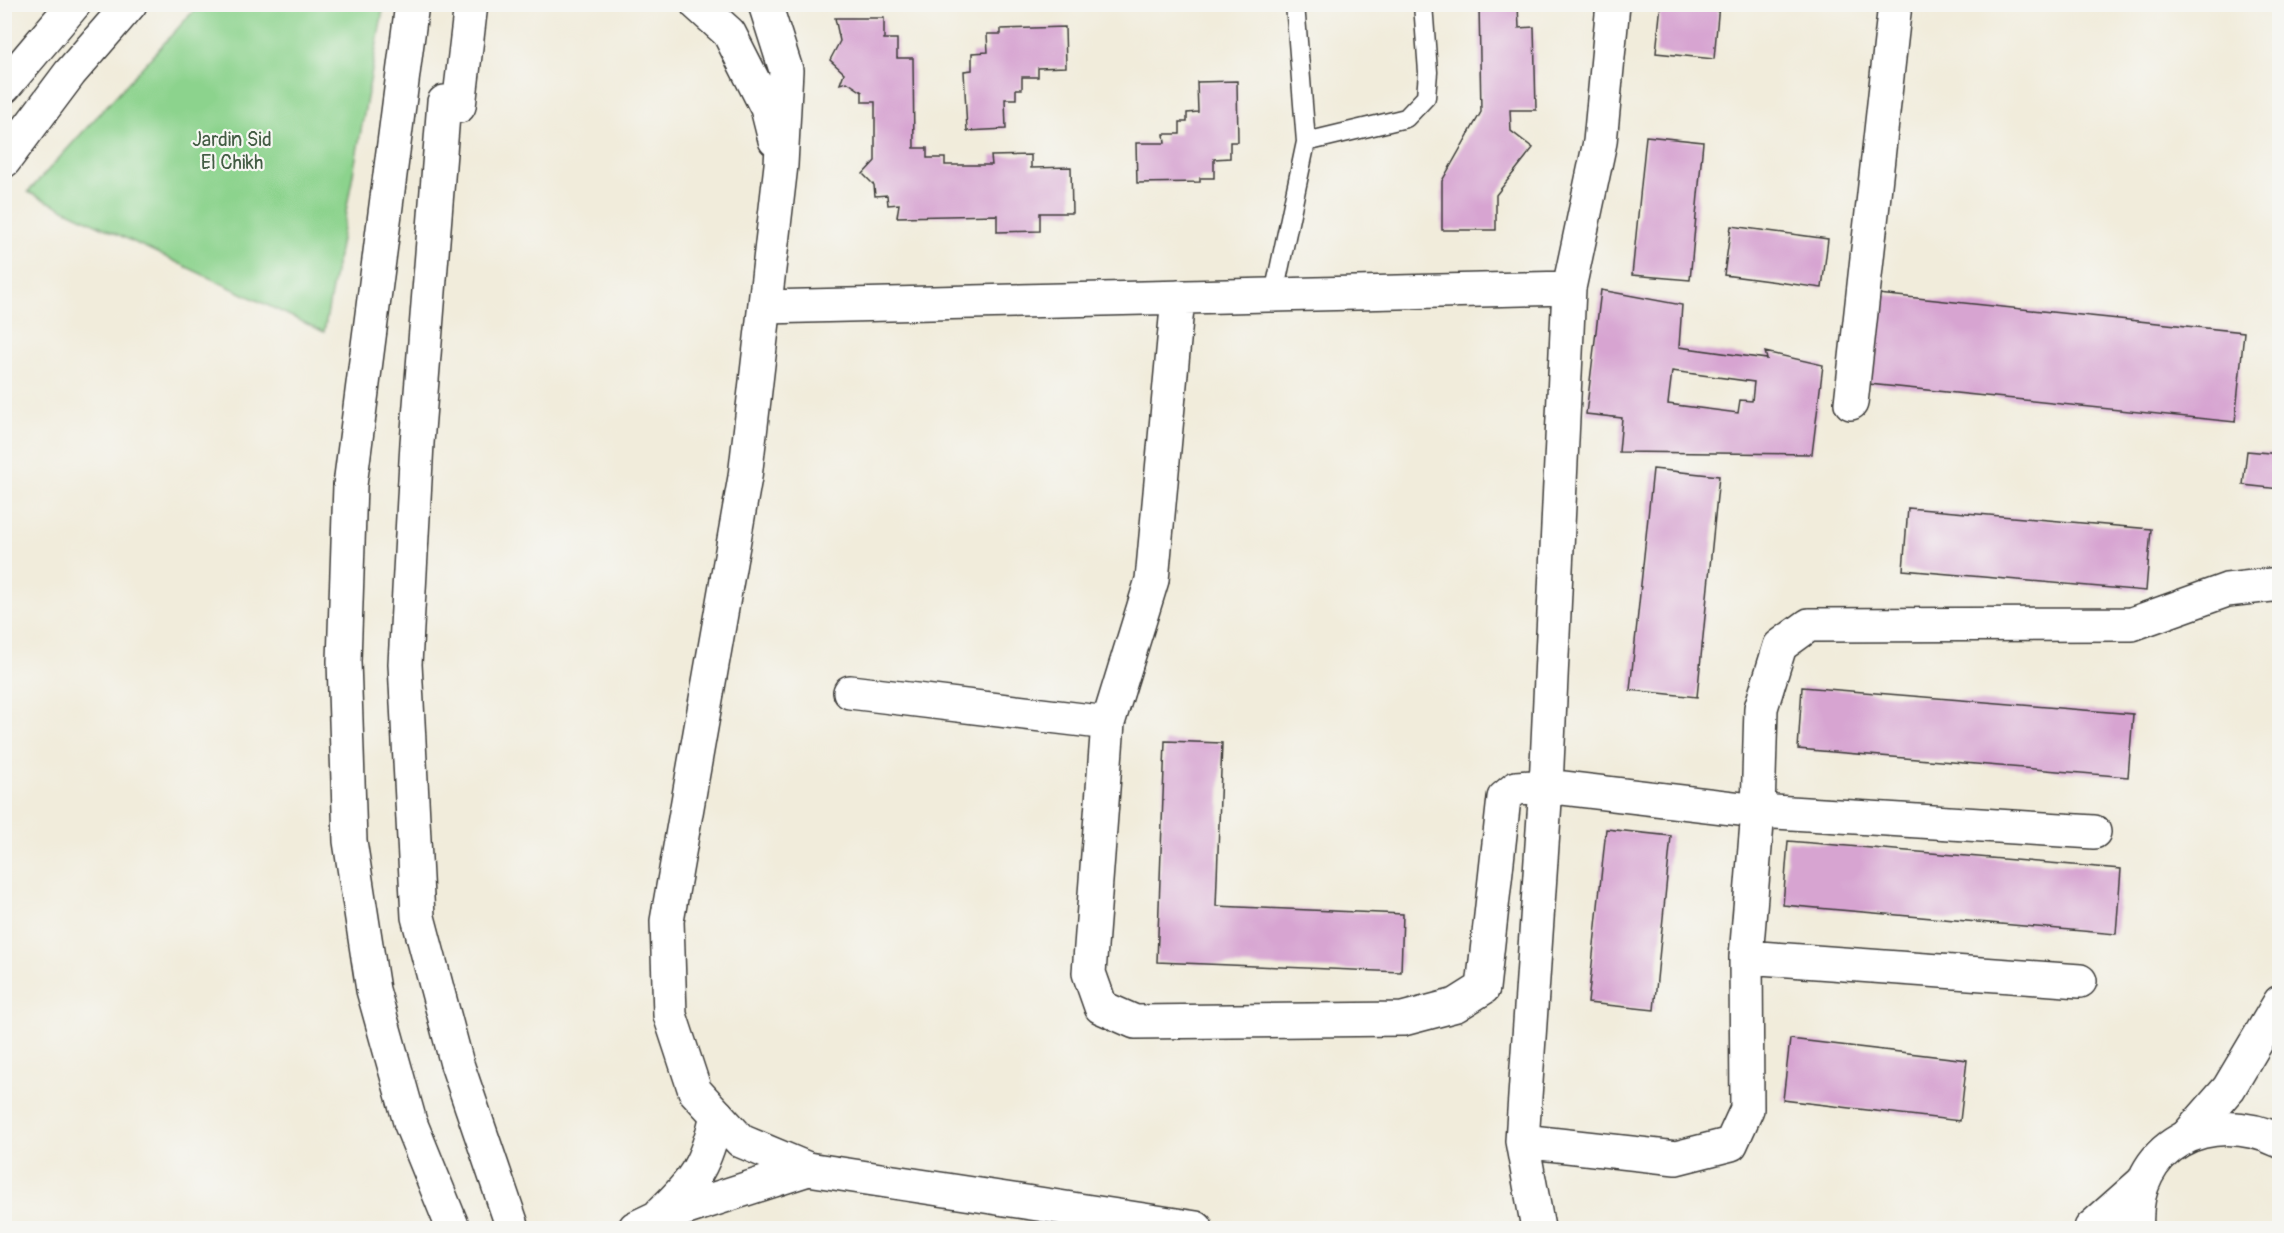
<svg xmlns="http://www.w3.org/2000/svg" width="2284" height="1233" viewBox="0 0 2284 1233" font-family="Pangolin,sans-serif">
	<rect width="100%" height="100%" fill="#f6f6f2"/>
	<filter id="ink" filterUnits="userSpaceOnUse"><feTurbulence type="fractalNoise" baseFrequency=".0167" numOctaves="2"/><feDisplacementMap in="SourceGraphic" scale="12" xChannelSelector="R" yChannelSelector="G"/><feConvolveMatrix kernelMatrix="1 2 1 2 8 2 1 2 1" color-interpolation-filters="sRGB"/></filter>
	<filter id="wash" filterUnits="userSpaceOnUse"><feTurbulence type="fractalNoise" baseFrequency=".008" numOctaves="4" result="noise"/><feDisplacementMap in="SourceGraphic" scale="24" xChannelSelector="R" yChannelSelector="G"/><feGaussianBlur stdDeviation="1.35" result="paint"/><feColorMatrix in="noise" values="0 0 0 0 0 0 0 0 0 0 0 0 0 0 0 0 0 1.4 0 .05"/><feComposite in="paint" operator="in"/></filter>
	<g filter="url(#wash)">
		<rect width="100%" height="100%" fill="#f1ecdb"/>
		<path fill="#8cd38d" stroke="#547854" stroke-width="1.5" d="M199,5H384L324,332L28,192Z"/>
		<g id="blocks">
			<path fill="#d7a4d1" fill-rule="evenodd" d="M1661,4H1719L1714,59L1656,53Z
				M1479,5H1518L1519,28L1534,27L1536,110H1510L1511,131L1533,148L1496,195V230H1442V181L1481,112Z
				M835,18H884V39H897V58H913L914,148H927V158H945V165H992L991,156L1031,155V168L1071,167L1072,213H1040V231L997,232V215L897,217L899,204L888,205L887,195L875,196L874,185L863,174L875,161V102H862V92L847,82L840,84L844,73L830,60L840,41Z
				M1065,27L1066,67L1038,68V77H1022V89H1016V99H1005L1006,129L967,131L964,71L972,70V53L988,52L987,34H1001V29Z
				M1237,81L1238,142H1230V158L1214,159V178H1200V182L1137,183L1136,143H1165L1164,134H1180V122H1187V113L1198,112L1197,82Z
				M1646,136L1703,142L1690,280L1632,275Z
				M1731,226L1828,239L1822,288L1724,275Z
				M1601,290L1682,305L1679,347L1767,359L1765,352L1823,365L1812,454L1619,452L1622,418L1586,414ZM1672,371L1754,382L1752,401L1740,400L1738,413L1668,404Z
				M1878,294L2244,332L2235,422L1869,384Z
				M2247,451L2280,454V489L2243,485Z
				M1653,469L1719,476L1697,697L1630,690Z
				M1908,508L2151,529L2146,591L1903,570Z
				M1802,687L2133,714L2128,777L1798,749Z
				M1165,741L1222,743L1216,906L1403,914L1401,972L1157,962Z
				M1606,829L1671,836L1654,1010L1588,1003Z
				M1788,841L2121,869L2116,934L1783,905Z
				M1790,1039L1967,1060L1960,1121L1783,1100Z"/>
		</g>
	</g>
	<g filter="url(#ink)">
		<use href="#blocks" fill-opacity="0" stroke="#3c3b39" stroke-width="1.5"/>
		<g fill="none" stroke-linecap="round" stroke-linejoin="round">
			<defs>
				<path id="service" d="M1306,142L1406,118L1426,97L1428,72L1423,4
					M1274,294L1306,142L1295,4"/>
				<path id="minor" d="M1178,297L1152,580L1108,723L1089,973L1101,1007L1135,1022L1403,1019L1456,1005L1483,988L1504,798L1516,788L1546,786L1758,811L2094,832
					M765,307L1569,288
					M1851,403L1895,4
					M850,692L1108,723
					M1746,957L2080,981
					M2187,1136L2229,1088L2280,1002
					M1522,1141L1546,786L1569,288L1600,142L1613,4
					M1538,1228L1522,1141L1676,1158L1731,1144L1747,1109L1746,957L1758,811L1761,708L1780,646L1809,625L2132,624L2227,590L2280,584"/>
				<path id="tertiary" d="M661,1213C697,1179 706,1163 717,1115
					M635,1228L656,1218L808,1169"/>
				<path id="secondary" d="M412,4L350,485L344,661L350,841L373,990L410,1122L453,1228
					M471,4L459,106L444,102L417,443L405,664L418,917L457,1064L513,1228"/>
				<path id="primary" d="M697,4L729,33L767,108L775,140
					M765,4L786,70L781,165L745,477L667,921L670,1015L695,1091L741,1141L808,1169L1196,1228
					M4,87L74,4
					M4,161L70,73L130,4
					M2091,1228L2144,1181
					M2137,1228C2131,1145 2209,1107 2280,1141"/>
			</defs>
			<use href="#service" stroke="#3c3b39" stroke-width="21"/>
			<use href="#minor" stroke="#3c3b39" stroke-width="36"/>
			<use href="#tertiary" stroke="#3c3b39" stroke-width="36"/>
			<use href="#secondary" stroke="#3c3b39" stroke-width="36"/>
			<use href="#primary" stroke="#3c3b39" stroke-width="36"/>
			<use href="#service" stroke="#fff" stroke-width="18"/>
			<use href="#minor" stroke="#fff" stroke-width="33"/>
			<use href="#tertiary" stroke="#fff" stroke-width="33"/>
			<use href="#secondary" stroke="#fff" stroke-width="33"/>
			<use href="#primary" stroke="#fff" stroke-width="33"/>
		</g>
	</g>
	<g text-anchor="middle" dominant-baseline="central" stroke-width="4.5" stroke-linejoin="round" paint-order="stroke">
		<g font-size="20" fill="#435c44" stroke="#f6f6f2">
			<text x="232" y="139">Jardin Sid<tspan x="232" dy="23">El Chikh</tspan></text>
		</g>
	</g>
	<rect width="2284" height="1233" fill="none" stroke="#f6f6f2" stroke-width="24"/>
</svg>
